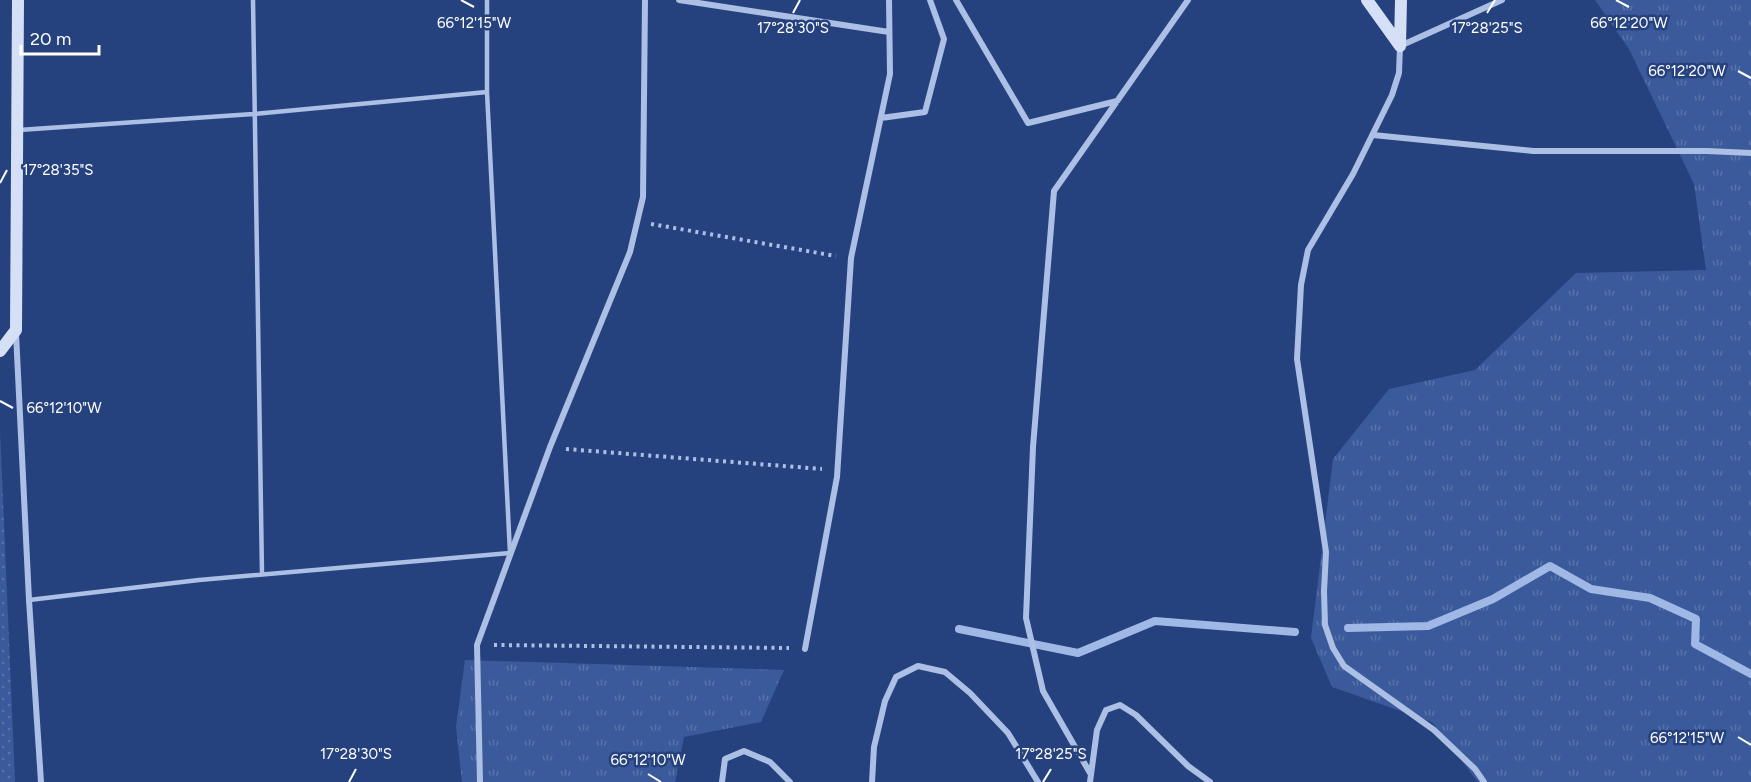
<svg xmlns="http://www.w3.org/2000/svg" width="1751" height="782" viewBox="0 0 1751 782" font-family="Figtree,sans-serif">
	<defs>
		<pattern id="grass-tufts" width="24" height="20" patternUnits="userSpaceOnUse" patternTransform="scale(1.5)"><rect width="24" height="20" fill="#3a5a9b"/><path d="M3 7l-1-3M5 7V3M7 7l1-3M15 17l-1-3M17 17v-4M19 17l1-3" fill="none" stroke="#5873aa"/></pattern>
		<pattern id="park-dots" width="8" height="8" patternUnits="userSpaceOnUse" patternTransform="scale(1.5)"><rect width="8" height="8" fill="#3a5a9b"/><path d="M2 2h.1M6 6h.1" fill="none" stroke="#5873aa" stroke-width="1.8" stroke-linecap="round"/></pattern>
	</defs>
	<rect width="100%" height="100%" fill="#26427e"/>
	<path fill="url(#grass-tufts)" d="M1595,0H1751V782H1478L1432,722L1332,687L1311,638L1333,459L1389,389L1475,370L1576,273L1706,270L1694,184L1629,49Z
		M465,660L784,670L761,722L684,737L675,782H462L456,727Z"/>
	<path fill="url(#park-dots)" d="M0,431L15,782H0Z"/>
	<g fill="none" stroke-linecap="round" stroke-linejoin="round">
		<path stroke="#a0b8e6" stroke-width="8" d="M1348,628L1428,626L1493,599L1550,566L1591,589L1650,598L1696,619L1695,644L1751,674
			M959,629L1078,653L1155,621L1295,632"/>
		<path stroke="#acbfe5" stroke-width="4" stroke-dasharray="3 4.5" stroke-linecap="butt" d="M651,224L836,256
			M566,449L822,469
			M494,645L789,648"/>
		<path stroke="#acbfe5" stroke-width="4.5" d="M253,0L262,574
			M19,130L253,114L487,92
			M29,600L199,580L510,553L487,92V0"/>
		<path stroke="#acbfe5" stroke-width="6" d="M679,0L889,32
			M956,0L1028,123L1117,101
			M881,118L925,112L944,39L930,0
			M1373,135L1533,151H1707L1751,153
			M16,333L29,600L41,782
			M805,649L837,477L851,258L890,74L889,0
			M1090,773L1043,691L1026,618L1033,447L1054,191L1188,0
			M480,782L477,645L550,447L630,252L643,197L645,0
			M722,782L725,759L744,751L770,762L790,782
			M872,782L874,747L885,701L896,677L918,666L945,672L970,693L1008,733L1038,782
			M1090,782L1097,730L1106,710L1120,705L1136,715L1188,766L1210,782
			M1484,782L1475,769L1434,730L1344,666L1333,648L1325,625L1324,591L1326,552L1297,359L1301,285L1308,250L1353,174L1392,95L1399,73L1400,46L1502,0"/>
		<path stroke="#d5dff5" stroke-width="12" d="M1367,0L1400,46
			M1400,46L1401,0
			M0,351L16,330L18,0"/>
	</g>
	<path fill="none" stroke="#fff" stroke-width="2" d="M461,0L474,7M1616,0L1629,7M793,13L800,0M1487,13L1495,0M1738,71L1751,78M0,183L7,170M0,401L13,408M1738,737L1751,745M648,774L661,782M349,782L356,769M1043,782L1051,769"/>
	<g font-size="15" text-anchor="middle" fill="#fff" stroke="#26427e" stroke-width="5" stroke-linejoin="round" paint-order="stroke">
		<text x="474" y="28">66°12'15"W</text>
		<text x="1629" y="28">66°12'20"W</text>
		<text x="793" y="33">17°28'30"S</text>
		<text x="1487" y="33">17°28'25"S</text>
		<text x="1687" y="76">66°12'20"W</text>
		<text x="58" y="175">17°28'35"S</text>
		<text x="64" y="413">66°12'10"W</text>
		<text x="1687" y="743">66°12'15"W</text>
		<text x="356" y="759">17°28'30"S</text>
		<text x="1051" y="759">17°28'25"S</text>
		<text x="648" y="765">66°12'10"W</text>
	</g>
	<path d="M21 45v9h78v-9" fill="none" stroke="#ffffff" stroke-width="3"/>
	<text x="30" y="45" font-size="18" fill="#ffffff" stroke="#26427e" stroke-width="4.5" paint-order="stroke">20 m</text>
</svg>
